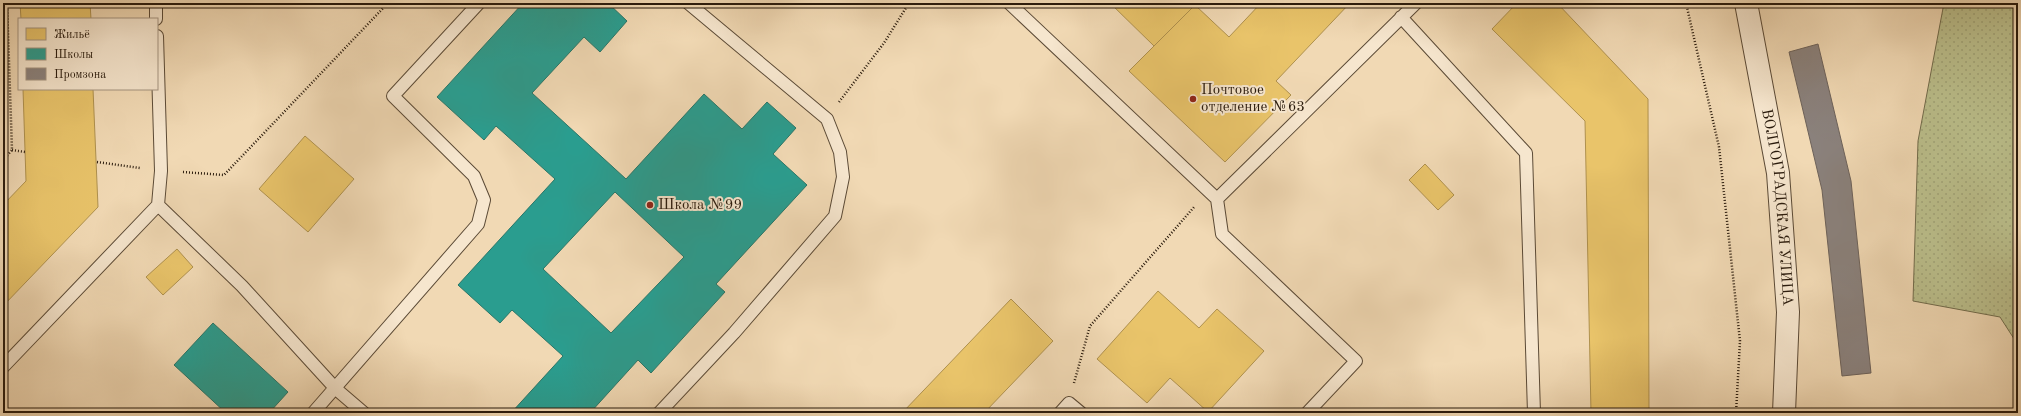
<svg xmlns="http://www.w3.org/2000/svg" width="2021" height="416" viewBox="0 0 2021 416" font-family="'Old Standard TT',serif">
	<defs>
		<pattern id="grass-dots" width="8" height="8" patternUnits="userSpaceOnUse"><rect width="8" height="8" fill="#bbbf8c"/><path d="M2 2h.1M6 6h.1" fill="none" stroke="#a1a478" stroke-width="1.8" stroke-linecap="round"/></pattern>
	</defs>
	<rect width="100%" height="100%" fill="#f1d9b4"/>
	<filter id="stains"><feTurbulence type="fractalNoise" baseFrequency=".005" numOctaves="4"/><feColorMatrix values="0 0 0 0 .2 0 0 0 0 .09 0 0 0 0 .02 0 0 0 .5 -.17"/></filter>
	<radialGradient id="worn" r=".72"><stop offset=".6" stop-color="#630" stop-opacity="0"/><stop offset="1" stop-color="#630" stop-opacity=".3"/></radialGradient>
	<path fill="url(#grass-dots)" stroke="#726c4c" d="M1944,3H2018V345L2000,317L1913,301L1918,141Z"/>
	<path fill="#e9c46a" stroke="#af914e" d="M20,3H90L91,19H21Z
		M1110,3H1197L1154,46Z
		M1261,3H1350L1276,81L1291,95L1225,162L1129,71L1195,5L1229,37Z
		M1517,3H1557L1648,99L1649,413H1591L1585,121L1492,29Z
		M23,89H93L98,207L3,306V205L26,181Z
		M305,136L354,179L308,232L259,189Z
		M1425,164L1454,195L1438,210L1409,180Z
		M177,249L193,267L163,295L146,277Z
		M1158,291L1199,328L1217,309L1264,351L1208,412L1170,378L1147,403L1097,359Z
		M1011,299L1053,341L984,413H902Z"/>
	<path fill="#2a9d8f" stroke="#2a7668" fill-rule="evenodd" d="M523,3H608L627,21L600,52L584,37L532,93L626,179L704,94L742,129L767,102L796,128L773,154L807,185L716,284L725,292L651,373L638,360L590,413H511L563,356L512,310L500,323L458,285L555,179L496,126L484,140L437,97ZM615,192L684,257L611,333L543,269Z
		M213,323L288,392L269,413H226L174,365Z"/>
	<path fill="#8a817c" stroke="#6d625a" d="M1818,44L1851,181L1871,373L1842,376L1822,190L1789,52Z"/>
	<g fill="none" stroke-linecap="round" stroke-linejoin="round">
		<defs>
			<path id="service" d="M156,3V19
				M1009,3L1217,199L1222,234L1356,361L1307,413
				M1401,17L1526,153L1534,413
				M1217,199L1416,3
				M158,205L242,286L336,389L364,413
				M3,367L158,205L161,171L157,36
				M313,413L478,224L484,200L474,176L393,96L479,3
				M659,413L734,333L835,216L843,177L840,152L827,119L688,3
				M1060,413L1069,403L1081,413"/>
			<g id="minor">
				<path id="s1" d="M1746,3L1778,173L1788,312L1784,413"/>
			</g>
		</defs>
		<use href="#service" stroke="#5b4a36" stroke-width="14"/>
		<use href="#minor" stroke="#5b4a36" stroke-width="24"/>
		<path stroke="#291a0c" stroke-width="2.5" stroke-dasharray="1 2" stroke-linecap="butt" d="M1686,3L1719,147L1740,341L1736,413
			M839,102L884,43L909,3
			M12,150L25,152
			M3,160L12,150L7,3
			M97,162L140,168
			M183,172L224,175L388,3
			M1074,383L1090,326L1195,206"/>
		<use href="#service" stroke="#f6e6ce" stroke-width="12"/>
		<use href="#minor" stroke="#f6e6ce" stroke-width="22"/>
	</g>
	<g fill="#8f2418" stroke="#f6e6ce" stroke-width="1.5">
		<circle cx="1193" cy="99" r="4"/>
		<circle cx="650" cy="205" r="4"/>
	</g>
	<g text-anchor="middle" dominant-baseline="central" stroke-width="4" stroke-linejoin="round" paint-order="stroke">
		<g font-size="15" fill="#291a0c" stroke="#f6e6ce" text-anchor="start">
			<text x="1201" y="90">Почтовое<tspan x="1201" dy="17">отделение №63</tspan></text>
			<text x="658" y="205">Школа №99</text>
		</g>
		<g font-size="15" fill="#291a0c" stroke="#f6e6ce">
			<text stroke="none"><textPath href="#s1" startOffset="207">ВОЛГОГРАДСКАЯ УЛИЦА</textPath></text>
		</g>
	</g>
	<rect width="2021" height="416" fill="none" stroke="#f1d9b4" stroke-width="16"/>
	<rect x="4" y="4" width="2013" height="408" fill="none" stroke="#291a0c" stroke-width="2"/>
	<rect x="8" y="8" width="2005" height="400" fill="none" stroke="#291a0c"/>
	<rect x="18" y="18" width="140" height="72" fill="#f6e6ce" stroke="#a49480"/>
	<rect x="26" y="28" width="20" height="12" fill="#e9c46a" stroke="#a49480"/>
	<text x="54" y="38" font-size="12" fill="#291a0c">Жильё</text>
	<rect x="26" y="48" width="20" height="12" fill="#2a9d8f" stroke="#a49480"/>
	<text x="54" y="58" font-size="12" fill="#291a0c">Школы</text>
	<rect x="26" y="68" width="20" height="12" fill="#8a817c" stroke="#a49480"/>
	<text x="54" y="78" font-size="12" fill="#291a0c">Промзона</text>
	<rect width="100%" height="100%" filter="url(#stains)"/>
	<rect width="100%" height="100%" fill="url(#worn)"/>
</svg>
